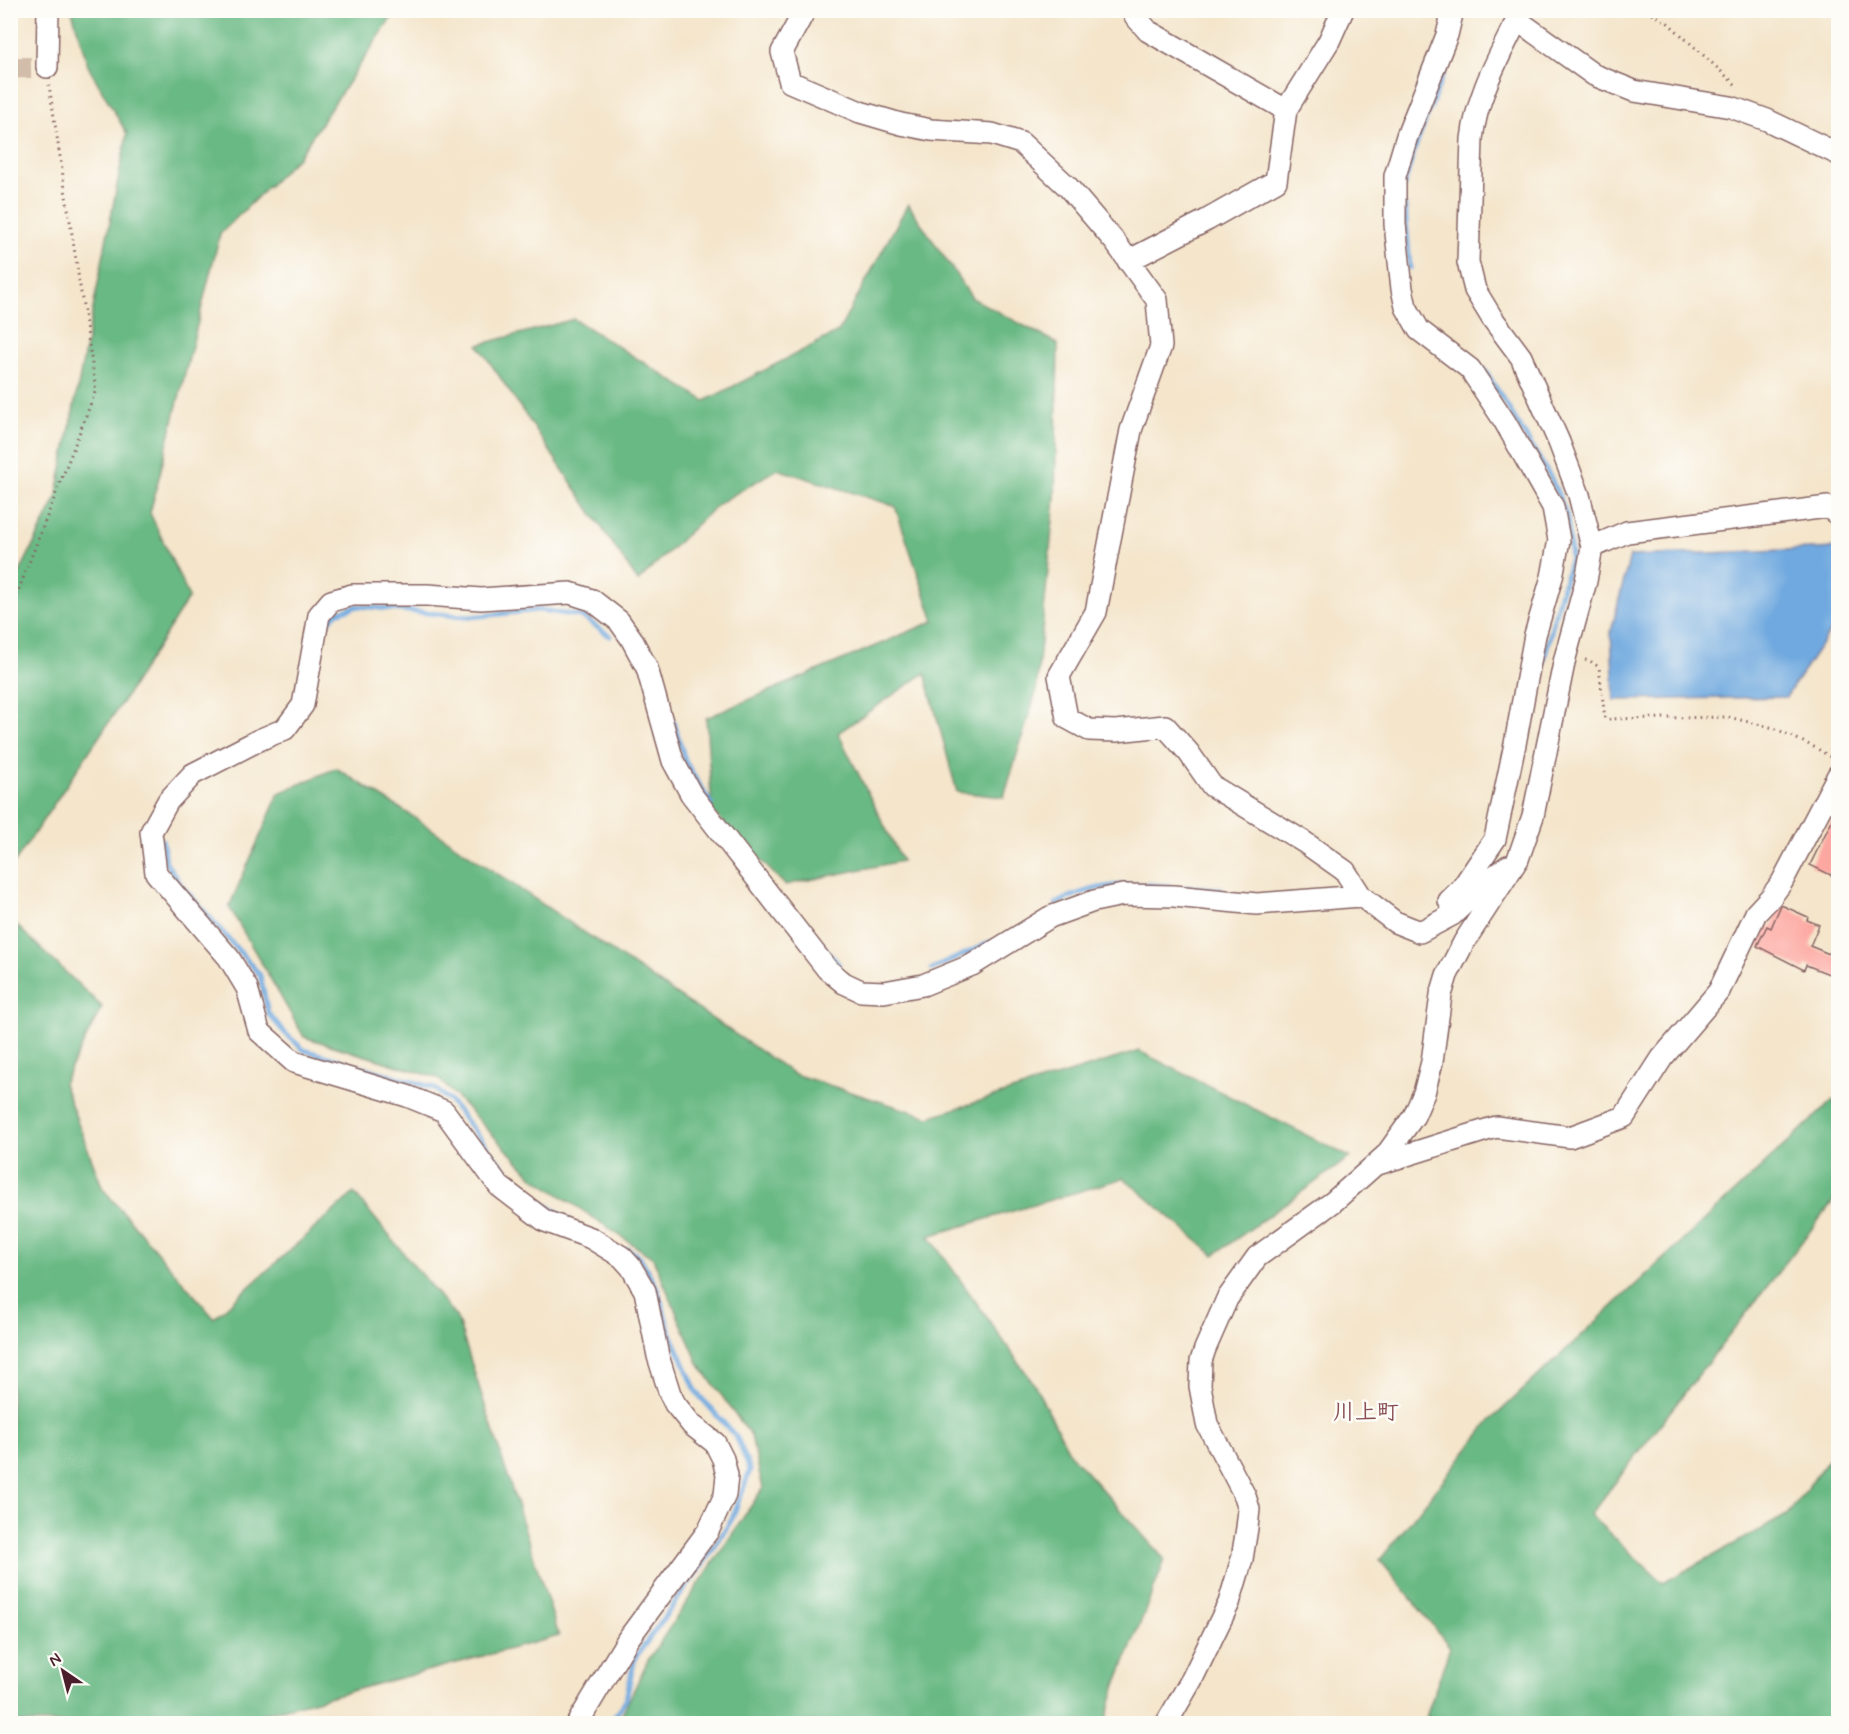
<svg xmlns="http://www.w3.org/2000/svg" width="1849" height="1734" viewBox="0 0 1849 1734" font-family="Mynerve,'Klee One',sans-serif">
	<rect width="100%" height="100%" fill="#fdfcf7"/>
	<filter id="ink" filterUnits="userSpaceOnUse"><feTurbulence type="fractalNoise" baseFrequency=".0167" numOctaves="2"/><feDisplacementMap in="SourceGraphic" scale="12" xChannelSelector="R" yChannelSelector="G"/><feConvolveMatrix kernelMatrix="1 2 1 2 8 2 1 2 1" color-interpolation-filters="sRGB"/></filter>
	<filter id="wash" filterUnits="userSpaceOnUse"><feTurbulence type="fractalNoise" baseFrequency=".008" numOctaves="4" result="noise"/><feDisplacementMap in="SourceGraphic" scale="24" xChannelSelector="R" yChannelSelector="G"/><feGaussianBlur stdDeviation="1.35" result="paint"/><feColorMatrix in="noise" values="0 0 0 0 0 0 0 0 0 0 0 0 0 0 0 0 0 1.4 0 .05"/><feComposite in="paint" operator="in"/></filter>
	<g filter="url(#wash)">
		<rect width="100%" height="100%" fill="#f4e5cb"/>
		<path fill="#69b984" stroke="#5a6c58" stroke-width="1.5" d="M72,11H394V14L299,156L220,234L150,513L189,597L127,695L11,868V590L56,499L127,134L88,66Z
			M908,204L972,298L1058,344L1055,499L1036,692L1004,797L957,792L925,673L838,733L902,861L785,885L712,811L706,718L934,621L895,506L777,469L718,504L638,581L478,345L574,319L705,401L838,332Z
			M336,768L412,816L794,1074L929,1117L1139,1051L1350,1157L1214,1255L1124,1178L929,1236L1034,1384L1071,1455L1165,1560L1116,1685L1105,1723H618L648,1660L763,1488L751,1436L698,1363L653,1258L533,1177L438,1078L304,1037L229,907L279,793Z
			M11,920L102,1007L63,1083L103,1189L214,1318L354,1193L457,1318L559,1636L248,1718L241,1723H11Z
			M1833,1100L1838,1106V1195L1590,1515L1663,1583L1787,1515L1838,1447V1723H1424L1450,1647L1380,1560L1490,1421Z"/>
		<path fill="#70a9df" stroke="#5d6485" stroke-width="1.5" d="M1838,548V620L1786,697L1614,700L1611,631L1630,556Z"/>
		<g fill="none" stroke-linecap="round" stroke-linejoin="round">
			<path stroke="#70a9df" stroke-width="5" d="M1457,38L1464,10
				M1404,185L1416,145L1448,61
				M1405,206L1410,268
				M1478,365L1487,373L1551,478L1567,516L1571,558L1559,599L1533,703
				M324,627L336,613L358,606L469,617L539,610L581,616L610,636
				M674,722L685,761L711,804
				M162,840L166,862L181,885L260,975L268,1013L286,1034L304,1050L434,1088L449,1100L523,1191L568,1219
				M1187,887L1221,889
				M1056,904C1093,883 1128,883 1169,886
				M811,932L839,965
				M932,969L991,942
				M610,1724L626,1699L635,1658L712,1551L732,1519L750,1470L737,1438L697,1393L669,1329L657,1288L640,1257L627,1249"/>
		</g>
		<g id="blocks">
			<path fill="#fda7a1" d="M1839,806V879L1810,865Z
				M1781,905L1808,917L1807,920L1819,925L1810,946L1839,958V978L1806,965L1804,970L1757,946L1767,926L1771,928Z"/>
		</g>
	</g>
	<g filter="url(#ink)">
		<use href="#blocks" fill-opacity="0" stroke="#866463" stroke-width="1.5"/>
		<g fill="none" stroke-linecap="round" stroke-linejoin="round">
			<path stroke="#d2bdab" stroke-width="21" stroke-dasharray="21 10" stroke-linecap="butt" d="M10,68L47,67"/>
			<defs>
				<path id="street" d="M805,10L782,52L790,82L860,112L901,124L931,130L992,134L1021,143L1068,187L1115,242L1157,300L1161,346L1131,430L1096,612L1059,676L1067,718L1089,730L1116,731L1165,726L1189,753L1212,786L1304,842L1345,871L1361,896L1395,922L1420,932L1452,915L1489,880L1508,866
					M1135,10V16L1148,31L1286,110
					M1517,20L1594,75L1634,91L1731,107L1767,120L1838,154
					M47,67L48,10
					M1128,261L1207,220L1276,181L1286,110L1329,41L1343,10
					M1592,547L1627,532L1828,507L1838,515
					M1449,901L1462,888L1495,839L1515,744L1535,635L1552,577L1559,540L1553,507L1505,422L1470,369L1419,330L1406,307L1402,289L1395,224V176L1407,136L1447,35L1453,10
					M1378,1164L1496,1127L1570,1137L1624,1117L1662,1058L1719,991L1756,913L1771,897L1782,882L1838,775
					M577,1724L628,1639L708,1531L725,1495L727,1475L723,1459L715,1443L692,1425L675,1404L670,1394L658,1356L645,1291L631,1267L622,1257L591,1238L545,1221L499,1186L444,1111L407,1096L294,1062L259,1031L247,988L229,958L156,873L151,832L168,801L193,774L259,740L285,729L303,705L319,615L331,601L352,595H427L481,599L570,593L592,600L619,621L631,638L647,668L673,761L691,794L827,969L844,983L861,991L884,992L923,985L972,965L1050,917L1094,901L1123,895L1174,896L1257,904L1361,896
					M1166,1724L1192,1679L1229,1603L1242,1559L1247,1528L1249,1509L1245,1496L1207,1424L1200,1386L1201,1361L1205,1349L1227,1299L1257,1257L1333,1202L1386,1155L1414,1116L1424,1093L1432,1062L1441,995L1447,975L1464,942L1518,859L1533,816L1565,658L1586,581L1592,547L1579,495L1559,442L1521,357L1492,318L1475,290L1468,262L1472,139C1477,95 1498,59 1517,20L1518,10"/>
			</defs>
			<use href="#street" stroke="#866463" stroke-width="24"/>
			<path stroke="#866463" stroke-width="3" stroke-dasharray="1.5 4.5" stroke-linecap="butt" d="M1647,10L1668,23L1736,85L1735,88
				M10,612L96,390L49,85
				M1585,660L1590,661L1599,667L1605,719L1728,717L1774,728L1816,748L1832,758"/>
			<use href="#street" stroke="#fff" stroke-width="21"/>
		</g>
	</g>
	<g text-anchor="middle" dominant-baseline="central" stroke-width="5" stroke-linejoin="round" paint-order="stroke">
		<g font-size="22" font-weight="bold" fill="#894f54" stroke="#fdfcf7">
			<text x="1366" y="1413">川上町</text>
		</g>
	</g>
	<rect width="1849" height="1734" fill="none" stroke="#fdfcf7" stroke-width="36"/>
	<g transform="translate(63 1671) rotate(325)" stroke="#fdfcf7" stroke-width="4.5" paint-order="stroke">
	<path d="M0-4.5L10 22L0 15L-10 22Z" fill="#4a1f2b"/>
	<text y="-9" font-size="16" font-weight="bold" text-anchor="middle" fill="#4a1f2b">N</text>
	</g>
</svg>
